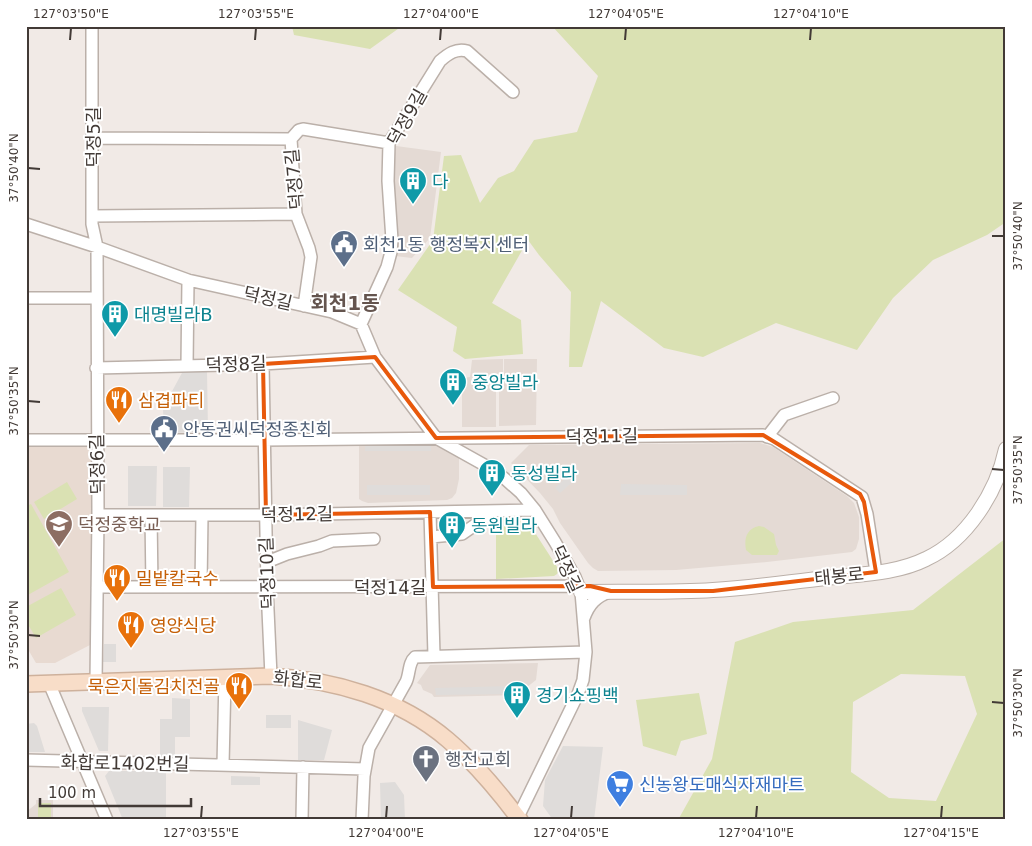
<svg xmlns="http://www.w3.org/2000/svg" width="1032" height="846" viewBox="0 0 1032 846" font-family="'DejaVu Sans','Noto Sans KR',sans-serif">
	<rect width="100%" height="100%" fill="#f1eae6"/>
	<path fill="#e4dad4" d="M396,146L441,152L430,238L412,258L395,256L392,176Z
		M503,359V382L496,386V427H462V378L470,377L472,360Z
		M504,359H537L536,425L499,426V385L504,383Z
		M359,442H435L459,455V479L456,493L452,498L447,500L368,503L362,501L359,499Z
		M760,443L773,447L847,496L854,503L859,517V539L856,549L852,552L767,562L676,570L598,571L593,568L588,563L560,523L553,509L540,493L511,463L529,445Z
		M538,663L536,680L517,695L434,697L432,694L423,690L421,685L417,683L430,665Z
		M36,800H53V818H103V820H26V812L36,804Z"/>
	<path fill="#e8dad1" d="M26,443H84L92,451L90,645L55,663H36L29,651H26Z"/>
	<path fill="#dae1b3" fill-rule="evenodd" d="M292,26H402L370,49L294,35Z
		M552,26H1006V222L987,235L933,260L893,298L857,350L776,323L703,357L664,348L601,301L582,367H569L571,292L539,255L528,240L492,303L521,320L523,354L465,359L453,351L457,327L398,290L433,240L444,156L461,155L480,203L498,178L514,171L534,140L577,132L598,76Z
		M67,482L77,499L44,519L34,502Z
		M31,504L69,572L26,596V506Z
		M56,515L67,534L57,539L46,521Z
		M516,517L530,525L559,570L557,574L554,576L496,579V518Z
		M759,526L764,527L774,534L776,545L779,551L777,555H752L746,550C744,539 746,529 759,526Z
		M1006,538V820H678L712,759L735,642L793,622L913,610ZM901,674L965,676L977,714L936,801L889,798L851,772L853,702Z
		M61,588L76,615L36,638L26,621V607Z
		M699,693L707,734L681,741L676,756L643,746L636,700Z
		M38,803H51V817H38Z"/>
	<path fill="#dfdcda" d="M183,371H207L208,432L164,433L163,408Z
		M365,443H431V451H365Z
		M128,466H157L156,506H128Z
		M163,467H190L189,507H163Z
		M572,472L577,478L560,493L555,488Z
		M621,484L687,485V495H620Z
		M367,485H430V495H367Z
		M104,644H116V662H103Z
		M514,686V694L436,695L435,688Z
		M172,698L190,699V737H175V756H160V719H172Z
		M82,707H109L108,751H99L82,711Z
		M266,715H291V728H266Z
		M298,720L332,730L324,760H298Z
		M34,723L37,726L45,752H26V724Z
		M563,746L603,747L594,820H553L543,806L545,780Z
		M109,771H166V820H123L105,776Z
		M231,776L260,777V785H231Z
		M395,782L404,795L405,820H381L380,783Z"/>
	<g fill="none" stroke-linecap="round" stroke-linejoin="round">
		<defs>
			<path id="minor" d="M92,26V224L97,247L98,515L96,682
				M93,138L291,139L299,130L303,129L389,143
				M291,139L296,214L309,248L311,257L304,306
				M92,216L296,214
				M26,224L97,247L188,280L332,312L361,324L375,357L436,438L488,467L504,478L521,493L535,510L555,542L575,577L581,592L586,652L583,680L578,694L518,817
				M26,298H96
				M361,324L387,267L391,252L392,240L388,181L389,143L440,61C448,54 456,48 467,51L513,92
				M263,364L267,588L271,676
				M187,366L188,280
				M96,368L263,364L375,357
				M767,437L784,415L833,398
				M26,440H264L763,435L774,439L862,497L867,514L876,572
				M430,512L434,656
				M98,515H266L535,510
				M151,515L152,587
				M431,537L462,534L495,511
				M267,562L287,554L319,546L332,541L374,539
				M97,587L579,586
				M201,587L202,515
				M584,618C589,604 596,597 609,592
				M49,683L107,820
				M26,760L365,769
				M223,765L225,678
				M302,820L303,767
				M362,820L364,776L369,748L406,682C410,674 408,663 415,657L586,652"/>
			<path id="tertiary" d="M581,592C624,591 669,593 713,590C751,588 789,582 826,578C859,574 896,574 926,559C967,540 997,492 1006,449"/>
			<path id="secondary" d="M26,684L271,676C334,680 399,698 448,740C475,763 499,792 520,820"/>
		</defs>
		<use href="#minor" stroke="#bbb0a9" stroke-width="14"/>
		<use href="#tertiary" stroke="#bbb0a9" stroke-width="16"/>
		<use href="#secondary" stroke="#ceb19c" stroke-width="18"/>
		<use href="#minor" stroke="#fff" stroke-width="11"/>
		<use href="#tertiary" stroke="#fff" stroke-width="14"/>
		<use href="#secondary" stroke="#f8ddc8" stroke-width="15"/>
	</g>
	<path fill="none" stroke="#e8590c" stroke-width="4" stroke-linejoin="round" d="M375,357L436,438L763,435L860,494L864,502L876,572L713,591H611L590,586L433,587L430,512L266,515L263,364Z"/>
	<path fill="none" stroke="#423a36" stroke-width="2" d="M70,40L71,28M255,40L256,28M440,40L441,28M625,40L626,28M810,40L811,28M28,168L40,169M992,236H1004M28,401L40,402M992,469L1004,470M28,635L40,636M992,702L1004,703M201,818L202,806M386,818L387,806M571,818L572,806M756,818L757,806M941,818L942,806"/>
	<defs>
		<symbol id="building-pin" viewBox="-11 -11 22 30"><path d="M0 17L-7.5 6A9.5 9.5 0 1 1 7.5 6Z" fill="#0f9aa8" stroke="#fff"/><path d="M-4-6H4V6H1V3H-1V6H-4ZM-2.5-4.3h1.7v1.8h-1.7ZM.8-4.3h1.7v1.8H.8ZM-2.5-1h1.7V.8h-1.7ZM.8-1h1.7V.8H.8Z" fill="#fff"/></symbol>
		<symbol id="civic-pin" viewBox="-11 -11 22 30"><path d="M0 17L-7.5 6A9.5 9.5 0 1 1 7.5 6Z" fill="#5c6f8a" stroke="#fff"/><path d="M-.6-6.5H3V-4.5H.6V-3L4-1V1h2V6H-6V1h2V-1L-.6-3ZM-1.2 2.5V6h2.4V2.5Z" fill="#fff"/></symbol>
		<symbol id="restaurant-pin" viewBox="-11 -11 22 30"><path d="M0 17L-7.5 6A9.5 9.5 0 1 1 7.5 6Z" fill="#e8710a" stroke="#fff"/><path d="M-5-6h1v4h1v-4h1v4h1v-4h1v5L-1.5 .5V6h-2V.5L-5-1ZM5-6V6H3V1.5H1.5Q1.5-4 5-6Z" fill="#fff"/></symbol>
		<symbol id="school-pin" viewBox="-11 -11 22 30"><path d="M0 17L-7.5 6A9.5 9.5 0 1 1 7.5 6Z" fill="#8d6e63" stroke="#fff"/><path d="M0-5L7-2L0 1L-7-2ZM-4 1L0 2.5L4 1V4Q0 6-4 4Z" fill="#fff"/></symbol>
		<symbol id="church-pin" viewBox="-11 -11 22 30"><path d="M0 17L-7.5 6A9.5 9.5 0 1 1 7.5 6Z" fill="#6b7280" stroke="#fff"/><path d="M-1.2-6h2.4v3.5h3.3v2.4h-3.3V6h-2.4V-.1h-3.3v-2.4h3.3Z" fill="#fff"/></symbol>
		<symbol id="supermarket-pin" viewBox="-11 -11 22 30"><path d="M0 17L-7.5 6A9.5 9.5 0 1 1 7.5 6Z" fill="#3f7fe0" stroke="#fff"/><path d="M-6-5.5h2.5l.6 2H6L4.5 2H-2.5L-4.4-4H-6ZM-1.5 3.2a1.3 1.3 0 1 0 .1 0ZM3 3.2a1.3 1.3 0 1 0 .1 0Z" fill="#fff"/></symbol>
	</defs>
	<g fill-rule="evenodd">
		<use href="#building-pin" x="397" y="165" width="32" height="43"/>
		<use href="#civic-pin" x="328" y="228" width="32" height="43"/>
		<use href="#building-pin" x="99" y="298" width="32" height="43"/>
		<use href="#building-pin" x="437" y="366" width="32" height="43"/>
		<use href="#restaurant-pin" x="103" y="384" width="32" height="43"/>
		<use href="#civic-pin" x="148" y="413" width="32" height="43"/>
		<use href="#building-pin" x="476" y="457" width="32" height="43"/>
		<use href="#school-pin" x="43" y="508" width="32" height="43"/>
		<use href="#building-pin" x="436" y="509" width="32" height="43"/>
		<use href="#restaurant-pin" x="101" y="562" width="32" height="43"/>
		<use href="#restaurant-pin" x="115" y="609" width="32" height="43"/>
		<use href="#restaurant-pin" x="223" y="670" width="32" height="43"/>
		<use href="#building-pin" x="501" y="679" width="32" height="43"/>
		<use href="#church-pin" x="410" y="743" width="32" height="43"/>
		<use href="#supermarket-pin" x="604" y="768" width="32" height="43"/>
	</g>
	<g text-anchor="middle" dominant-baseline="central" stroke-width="4" stroke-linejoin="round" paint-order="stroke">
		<g font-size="18" fill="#423a36" stroke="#fff">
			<text transform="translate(407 117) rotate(-61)">덕정9길</text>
			<text transform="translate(93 137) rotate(-90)">덕정5길</text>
			<text transform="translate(294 179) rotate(-95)">덕정7길</text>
			<text transform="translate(268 298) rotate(13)">덕정길</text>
			<text transform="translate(236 364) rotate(-2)">덕정8길</text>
			<text transform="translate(602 436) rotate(-1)">덕정11길</text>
			<text transform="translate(97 464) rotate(-91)">덕정6길</text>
			<text transform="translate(297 514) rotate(-1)">덕정12길</text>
			<text transform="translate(567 569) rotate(65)">덕정길</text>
			<text transform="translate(267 573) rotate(-92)">덕정10길</text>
			<text transform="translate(839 576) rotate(-6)">태봉로</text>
			<text x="390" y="587">덕정14길</text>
			<text transform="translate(298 680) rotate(6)">화합로</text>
			<text transform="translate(125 763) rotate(1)">화합로1402번길</text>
		</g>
		<g font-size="18" fill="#0d838f" stroke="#fff" text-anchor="start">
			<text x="432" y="181">다</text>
			<text x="134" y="314">대명빌라B</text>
			<text x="472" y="382">중앙빌라</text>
			<text x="511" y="473">동성빌라</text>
			<text x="471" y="525">동원빌라</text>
			<text x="536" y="695">경기쇼핑백</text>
		</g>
		<g font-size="18" fill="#4e5e75" stroke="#fff" text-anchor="start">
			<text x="363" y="244">회천1동 행정복지센터</text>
			<text x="183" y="429">안동권씨덕정종친회</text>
		</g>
		<g font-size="18" fill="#c56008" stroke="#fff" text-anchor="start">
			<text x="138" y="400">삼겹파티</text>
			<text x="136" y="578">밀밭칼국수</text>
			<text x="150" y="625">영양식당</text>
			<text x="220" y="686" text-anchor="end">묵은지돌김치전골</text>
		</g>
		<g font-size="18" fill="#785e54" stroke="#fff" text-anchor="start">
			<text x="78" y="524">덕정중학교</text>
		</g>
		<g font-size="18" fill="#5b616d" stroke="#fff" text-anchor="start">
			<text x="445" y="759">행전교회</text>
		</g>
		<g font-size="18" fill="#366cbe" stroke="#fff" text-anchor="start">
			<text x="639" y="784">신농왕도매식자재마트</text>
		</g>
		<g font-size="20" font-weight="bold" fill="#64544e" stroke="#fff">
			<text x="345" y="303">회천1동</text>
		</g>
	</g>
	<rect width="1032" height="846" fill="none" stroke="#ffffff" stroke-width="55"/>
	<path d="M40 798v8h151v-8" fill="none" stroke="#423a36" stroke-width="2.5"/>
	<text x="48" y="798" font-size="15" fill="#423a36" stroke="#ffffff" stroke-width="4" paint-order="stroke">100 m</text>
	<rect x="28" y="28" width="976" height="790" fill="none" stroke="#423a36" stroke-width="2"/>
	<g font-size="12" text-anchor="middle" fill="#423a36">
		<text x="71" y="18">127°03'50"E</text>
		<text x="256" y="18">127°03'55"E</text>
		<text x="441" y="18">127°04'00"E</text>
		<text x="626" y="18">127°04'05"E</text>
		<text x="811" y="18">127°04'10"E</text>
		<text transform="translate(14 168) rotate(-90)" y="4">37°50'40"N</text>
		<text transform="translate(1018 236) rotate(-90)" y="4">37°50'40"N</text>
		<text transform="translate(14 401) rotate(-90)" y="4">37°50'35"N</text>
		<text transform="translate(1018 470) rotate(-90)" y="4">37°50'35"N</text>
		<text transform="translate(14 635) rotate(-90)" y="4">37°50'30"N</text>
		<text transform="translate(1018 703) rotate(-90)" y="4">37°50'30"N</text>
		<text x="201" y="837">127°03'55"E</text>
		<text x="386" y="837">127°04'00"E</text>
		<text x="571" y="837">127°04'05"E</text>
		<text x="756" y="837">127°04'10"E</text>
		<text x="941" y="837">127°04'15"E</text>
	</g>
</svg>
